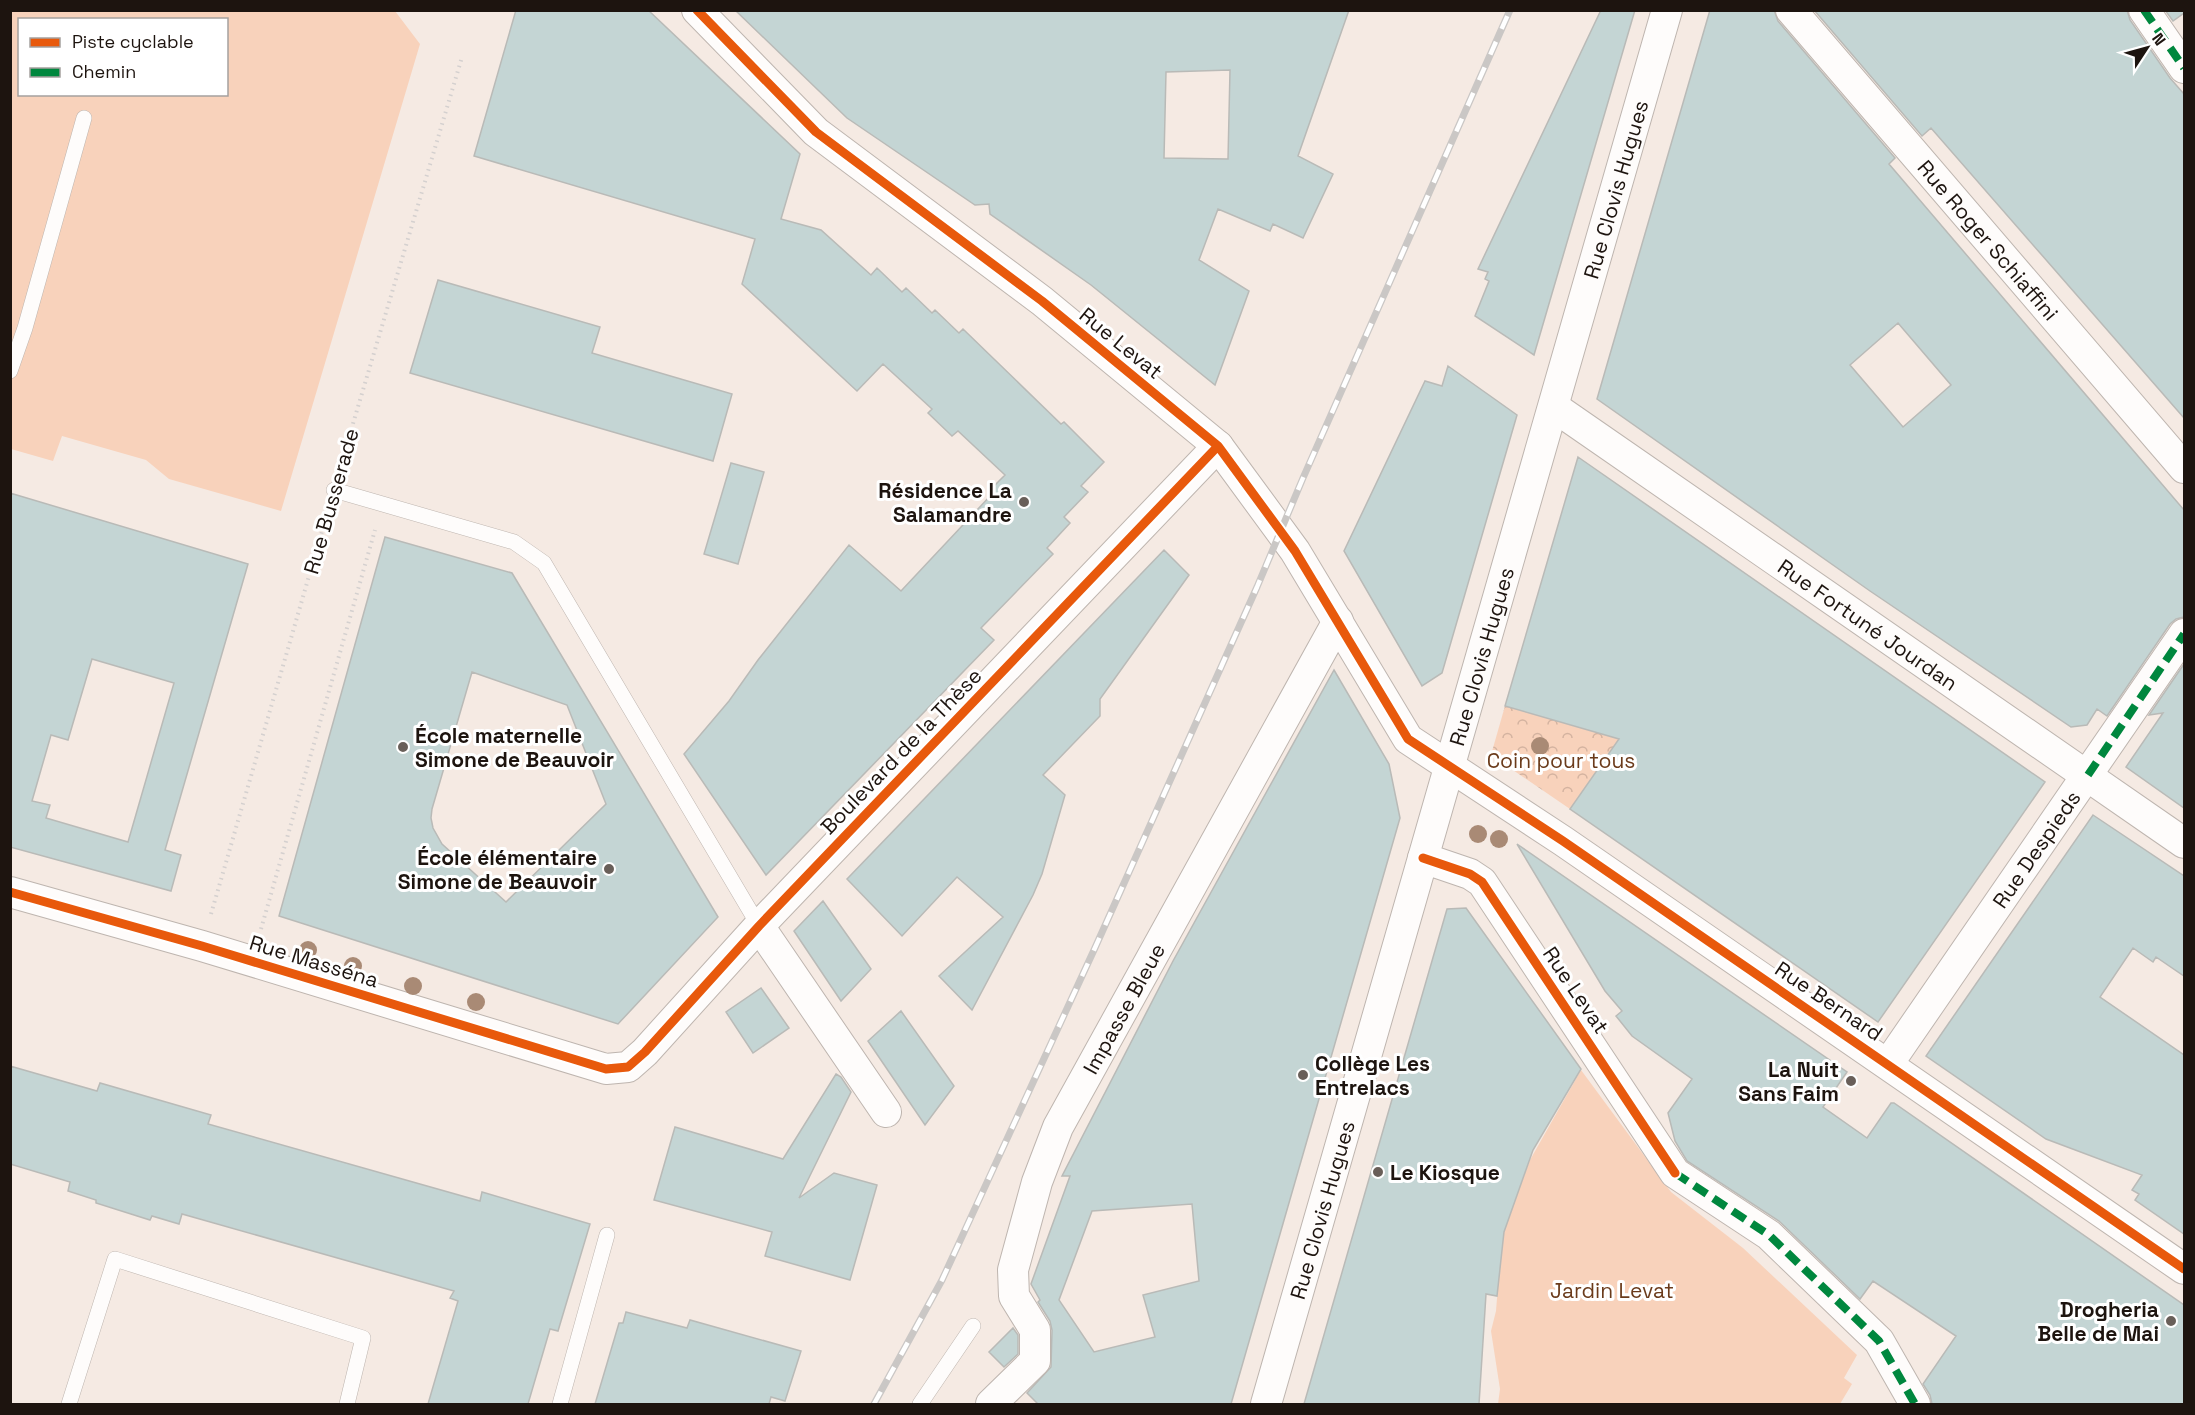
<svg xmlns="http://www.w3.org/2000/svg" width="2195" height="1415" viewBox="0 0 2195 1415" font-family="'Space Grotesk',sans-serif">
	<defs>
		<pattern id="park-crowns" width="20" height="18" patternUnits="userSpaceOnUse" patternTransform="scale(1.5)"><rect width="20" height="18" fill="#f8d2bb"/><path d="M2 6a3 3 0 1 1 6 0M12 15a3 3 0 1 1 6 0" fill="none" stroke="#d4b3a0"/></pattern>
	</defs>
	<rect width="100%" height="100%" fill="#f5eae3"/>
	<path fill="#f8d2bb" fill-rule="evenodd" d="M11,11H395L420,44L281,511L169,479L146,460L62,436L53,461L11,449ZM20,20H226V94H20Z
		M1581,1070L1671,1192L1743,1248L1857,1355L1844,1378L1852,1384L1840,1404H1498L1500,1389L1491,1331L1496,1311L1502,1235L1530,1160Z"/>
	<path fill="url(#park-crowns)" d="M1505,706L1619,739L1570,809L1491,755Z"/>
	<path fill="#c4d5d4" stroke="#b9bab7" stroke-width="1.5" fill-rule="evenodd" d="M516,10H648L800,154L781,219L821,230L871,275L877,268L902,292L906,288L932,313L935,310L959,333L963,329L1061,424L1064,422L1104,462L1081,486L1088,492L1064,517L1070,523L1047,548L1053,554L981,628L994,640L766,875L684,754L729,701L758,660L849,545L901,591L992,494L989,491L1005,475L958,431L952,436L928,413L932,409L883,364L857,391L742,284L755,239L474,156Z
		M735,10H1349L1298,156L1333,174L1303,238L1273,224L1270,231L1218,209L1199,260L1249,291L1215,385L1091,285L990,214L989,204L975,205L847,118ZM1230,70L1228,159L1164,158L1166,72Z
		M1601,10H1635L1534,355L1475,316L1489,281L1485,279L1488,272L1478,269Z
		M1710,10H1774L1778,21L1895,158L1889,164L2184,510V617L2176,619L2170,624L2107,716L2097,709L2087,725L2071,727L1870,591L1597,399ZM1898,323L1951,385L1903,427L1850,365Z
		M1814,10H2127L2130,20L2170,78L2184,94V418L1931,128L1922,136Z
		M2165,10H2184V13L2173,21Z
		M438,280L600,327L592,353L732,394L713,461L410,373Z
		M1448,366L1517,415L1442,673L1422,686L1344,551L1425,381L1442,386Z
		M1578,457L2045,782L1878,1022L1570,809L1619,739L1505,706Z
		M731,463L764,472L738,564L704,554Z
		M10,493L248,564L165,850L181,855L171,891L10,847ZM92,659L174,683L128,842L46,818L50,805L32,801L51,735L68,740Z
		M385,537L512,573L718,917L618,1024L279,916ZM472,672L567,705L606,804L506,902L442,844L433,828L431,818L432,809Z
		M1164,550L1189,575L1100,699V716L1043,775L1065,795L1042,874L1033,895L972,1010L939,976L1003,917L957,877L902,936L847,879Z
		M2184,664V808L2126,767L2163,713L2149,715Z
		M1334,670L1389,764L1400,818L1231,1404H1038L1027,1393L1051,1367L1052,1330L1050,1321L1038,1302L1040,1300L1031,1284L1070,1176H1062L1173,961ZM1192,1204L1199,1281L1143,1295L1155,1337L1094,1352L1059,1300L1092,1211Z
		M2093,815L2184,876V976L2156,957L2153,962L2133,948L2100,997L2184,1055V1234L2135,1200L2139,1194L2132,1190L2142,1175L2046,1139L1926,1056Z
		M1517,844L1847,1072L1823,1107L1867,1138L1891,1103H1894L2184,1305V1404H1932L1930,1395L1923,1384L1956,1336L1873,1281L1860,1299L1779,1221L1687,1161L1675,1141L1668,1113L1692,1079L1632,1036L1616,1016L1622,1011L1605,991Z
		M823,901L871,969L841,1001L794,931Z
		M1466,908L1581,1069L1533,1150L1504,1232L1497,1296L1486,1294L1479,1404H1304L1447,909Z
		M761,988L789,1028L753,1053L726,1012Z
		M901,1011L954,1086L925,1125L868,1041Z
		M10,1066L97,1091L100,1083L211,1115L208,1124L480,1201L482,1192L590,1224L558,1331L550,1329L528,1404H428L458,1301L450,1298L454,1291L182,1214L179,1224L152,1216L150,1220L96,1203V1200L68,1191L70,1182L10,1164Z
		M836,1074L841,1077L851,1092L799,1198L834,1173L877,1185L850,1280L765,1256L772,1232L654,1200L675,1127L783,1159Z
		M626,1312L687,1328L690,1320L801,1351L785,1401L771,1397L769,1404H595L619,1323H623Z
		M1013,1328L1018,1335V1354L1004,1367L989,1352Z"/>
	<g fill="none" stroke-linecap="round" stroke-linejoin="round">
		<defs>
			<path id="service" d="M10,371L25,328L84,118
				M334,490L514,542L544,563L759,926
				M69,1404L115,1259L363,1338L347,1404
				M560,1404L607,1235
				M920,1404L973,1326"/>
			<g id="minor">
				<path d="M697,10L816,132L1042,301L1218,446L1295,551L1408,739L1563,841L2184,1269"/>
				<path id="s1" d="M1791,10L2184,468"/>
				<path d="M2144,10L2184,68"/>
				<path id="s2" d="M1554,407L2184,843"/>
				<path d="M1423,858L1470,874L1482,882L1675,1173L1769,1235L1879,1341L1915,1404"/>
				<path d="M10,892L202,946L606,1069L628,1067L645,1052L759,926L1218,446"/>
				<path d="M759,926L886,1112"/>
				<path id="s3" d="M1888,1064L2184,634"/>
				<path id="s4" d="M991,1404L1035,1361V1330L1014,1296L1013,1270L1037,1182L1058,1127L1338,621"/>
				<path id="s5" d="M1266,1404L1667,10"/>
			</g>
		</defs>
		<use href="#service" stroke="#beb5af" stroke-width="16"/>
		<use href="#minor" stroke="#beb5af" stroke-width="32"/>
		<path stroke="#d4d0cf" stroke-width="4" stroke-dasharray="1.5 4.5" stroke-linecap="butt" d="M341,464L462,57
			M211,914L327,514
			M261,929L375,530"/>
		<use href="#service" stroke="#fefcfb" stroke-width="15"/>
		<use href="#minor" stroke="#fefcfb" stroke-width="30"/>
		<defs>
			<path id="rail" d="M874,1404L942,1280L1094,950L1257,587L1303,478L1510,10"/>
		</defs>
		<use href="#rail" stroke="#cac7c5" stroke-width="7"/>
		<use href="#rail" stroke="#fff" stroke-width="4.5" stroke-dasharray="14" stroke-linecap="butt"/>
		<path stroke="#00873e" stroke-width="8" stroke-dasharray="15 8" stroke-linecap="butt" d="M2144,10L2184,68
			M2088,775L2184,634
			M1675,1173L1769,1235L1879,1341L1915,1404"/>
		<defs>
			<path id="cycleway" d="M697,10L816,132L1042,301L1218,446L1295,551L1408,739L1563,841L2184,1269
				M1423,858L1470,874L1482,882L1675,1173
				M10,892L202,946L606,1069L628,1067L645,1052L759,926L1218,446"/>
		</defs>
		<use href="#cycleway" stroke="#fff" stroke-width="13"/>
		<use href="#cycleway" stroke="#e8590c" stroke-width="9"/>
	</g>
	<g fill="#a98a75">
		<circle cx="1540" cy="746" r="9"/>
		<circle cx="1478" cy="834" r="9"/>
		<circle cx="1499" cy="839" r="9"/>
		<circle cx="308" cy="950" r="9"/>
		<circle cx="353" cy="966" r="9"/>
		<circle cx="413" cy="986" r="9"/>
		<circle cx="476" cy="1002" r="9"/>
	</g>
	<g fill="#695f59" stroke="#fff" stroke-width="2">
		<circle cx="1024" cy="502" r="6"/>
		<circle cx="403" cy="747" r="6"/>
		<circle cx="609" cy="869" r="6"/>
		<circle cx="1303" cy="1075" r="6"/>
		<circle cx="1851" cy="1081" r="6"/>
		<circle cx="1378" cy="1172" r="6"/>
		<circle cx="2171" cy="1321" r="6"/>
	</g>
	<g text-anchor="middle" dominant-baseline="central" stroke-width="6" stroke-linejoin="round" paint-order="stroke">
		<g font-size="21" fill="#1d140f" stroke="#fff">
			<text stroke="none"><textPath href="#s5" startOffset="1264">Rue Clovis Hugues</textPath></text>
			<text stroke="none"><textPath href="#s1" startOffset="303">Rue Roger Schiaffini</textPath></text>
			<text transform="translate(1121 343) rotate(39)">Rue Levat</text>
			<text transform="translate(331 501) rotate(-74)">Rue Busserade</text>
			<text stroke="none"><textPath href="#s2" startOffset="382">Rue Fortuné Jourdan</textPath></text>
			<text stroke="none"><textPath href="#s5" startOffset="778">Rue Clovis Hugues</textPath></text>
			<text transform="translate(901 751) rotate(-46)">Boulevard de la Thèse</text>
			<text stroke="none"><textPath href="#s3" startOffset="261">Rue Despieds</textPath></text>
			<text transform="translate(314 961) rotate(17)">Rue Masséna</text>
			<text transform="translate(1576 990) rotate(56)">Rue Levat</text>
			<text transform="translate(1829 1001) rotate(34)">Rue Bernard</text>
			<text stroke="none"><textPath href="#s4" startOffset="444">Impasse Bleue</textPath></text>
			<text stroke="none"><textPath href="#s5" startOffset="202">Rue Clovis Hugues</textPath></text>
		</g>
		<g font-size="21" font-weight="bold" fill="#1d140f" stroke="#fff" text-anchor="end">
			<text x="1012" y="490">Résidence La<tspan x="1012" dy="24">Salamandre</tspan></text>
			<text x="415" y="735" text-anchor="start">École maternelle<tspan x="415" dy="24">Simone de Beauvoir</tspan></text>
			<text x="597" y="857">École élémentaire<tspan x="597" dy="24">Simone de Beauvoir</tspan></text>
			<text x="1315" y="1063" text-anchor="start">Collège Les<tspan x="1315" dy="24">Entrelacs</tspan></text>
			<text x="1839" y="1069">La Nuit<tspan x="1839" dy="24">Sans Faim</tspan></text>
			<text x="1390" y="1172" text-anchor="start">Le Kiosque</text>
			<text x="2159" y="1309">Drogheria<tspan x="2159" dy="24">Belle de Mai</tspan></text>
		</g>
		<g font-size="21" fill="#6b3b1b" stroke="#fff">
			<text x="1561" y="760">Coin pour tous</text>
			<text x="1612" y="1290">Jardin Levat</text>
		</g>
	</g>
	<rect width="2195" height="1415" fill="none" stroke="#1d140f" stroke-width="24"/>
	<rect x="18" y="18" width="210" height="78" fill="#ffffff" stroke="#a5a19f" stroke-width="1.5"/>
	<rect x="30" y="38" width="30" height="9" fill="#e8590c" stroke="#a5a19f" stroke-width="1.5"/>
	<text x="72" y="48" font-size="18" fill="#1d140f">Piste cyclable</text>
	<rect x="30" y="68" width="30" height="9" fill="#00873e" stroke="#a5a19f" stroke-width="1.5"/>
	<text x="72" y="78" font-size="18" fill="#1d140f">Chemin</text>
	<g transform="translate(2147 48) rotate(54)" stroke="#ffffff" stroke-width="4.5" paint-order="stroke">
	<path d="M0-4.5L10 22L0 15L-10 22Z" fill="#1d140f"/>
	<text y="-9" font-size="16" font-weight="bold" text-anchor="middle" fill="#1d140f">N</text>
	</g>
</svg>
